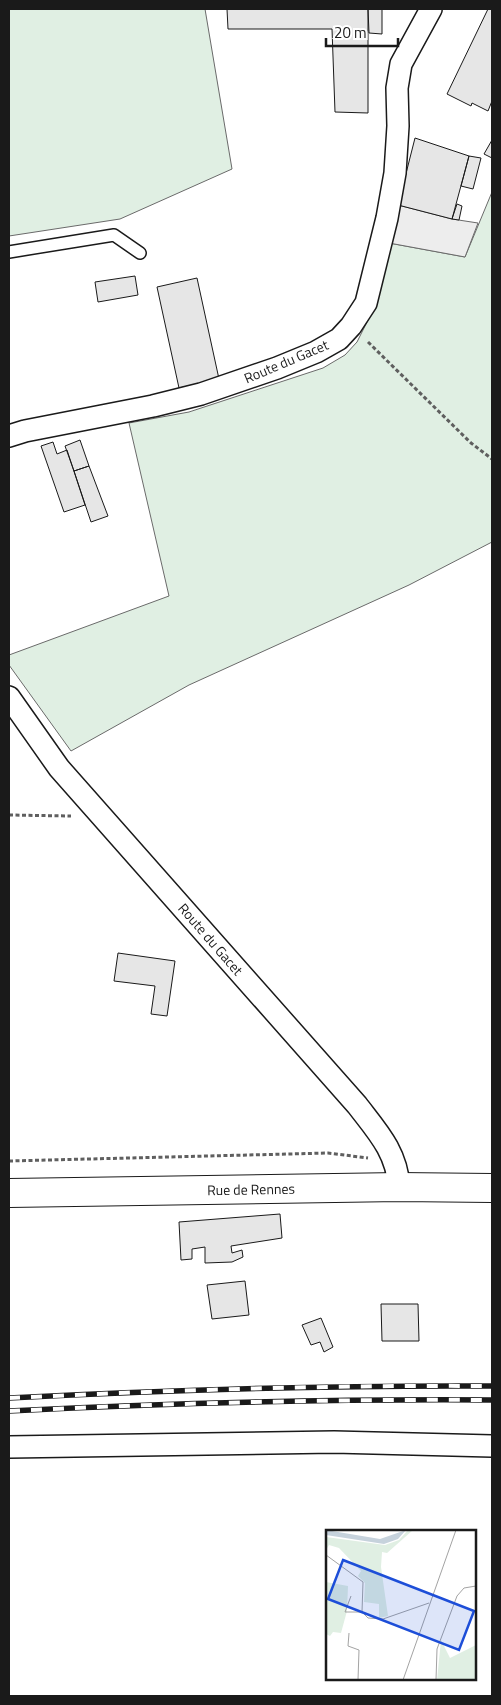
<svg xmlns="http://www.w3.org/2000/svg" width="501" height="1705" viewBox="0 0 501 1705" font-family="'Titillium Web',sans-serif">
	<rect width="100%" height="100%" fill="#fff"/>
	<path fill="#e0efe3" stroke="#6a6a6a" d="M9,9H205L232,169L120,219L9,236Z
		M492,192V542L409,585L189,685L71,751L9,665V655L169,596L129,423L189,412L323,368L345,355L357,342L372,312L389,243L465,257Z"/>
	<path fill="#ededed" stroke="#6a6a6a" d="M398,205L452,219L478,223L465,257L389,243Z"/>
	<path fill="#e6e6e6" stroke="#1a1a1a" d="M227,9H368V113L335,112L332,29H228Z
		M368,9H382V34L369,33Z
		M488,9H492V101L488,111L472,103L471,106L447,94Z
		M415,138L469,156L452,219L398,205Z
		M492,140V158L484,154Z
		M469,156L481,158L473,189L461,186Z
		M457,204L462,206L459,220L452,219Z
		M135,276L138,295L98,302L95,282Z
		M197,278L219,379L179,388L157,287Z
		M80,440L89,466L74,471L65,446Z
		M53,442L57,454L67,450L85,505L64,512L41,446Z
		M89,466L108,516L91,522L74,471Z
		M118,953L175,961L167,1016L151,1014L155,986L114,981Z
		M280,1214L282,1238L231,1246L232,1253L242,1250L243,1257L232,1262L205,1263V1247L192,1249V1259L181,1260L179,1222Z
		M245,1281L249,1315L212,1319L207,1285Z
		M381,1304H418L419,1341H382Z
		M321,1318L333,1347L324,1352L320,1342L311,1345L302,1325Z"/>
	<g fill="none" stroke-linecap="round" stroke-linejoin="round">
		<defs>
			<path id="lane" d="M9,252L114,235L140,253"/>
			<path id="street" d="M9,436L25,431L153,406L201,394L277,368L316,352L339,339L351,326L366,303L387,218L395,173L398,126L397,88L401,64L431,9
				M9,697L59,768L357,1105C377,1131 397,1152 399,1187
				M9,1447L334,1442L492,1446"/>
			<path id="secondary" d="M9,1193L399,1187L492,1188"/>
		</defs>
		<use href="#lane" stroke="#1a1a1a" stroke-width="14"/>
		<use href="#street" stroke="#1a1a1a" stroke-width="24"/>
		<use href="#secondary" stroke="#1a1a1a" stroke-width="30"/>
		<path stroke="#5f5f5f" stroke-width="3" stroke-dasharray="4 2.5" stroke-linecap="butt" d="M368,342L471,443L492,459
			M9,815L71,816
			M9,1161L328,1153L368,1158"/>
		<use href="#lane" stroke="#fff" stroke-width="11"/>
		<use href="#street" stroke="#fff" stroke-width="21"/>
		<use href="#secondary" stroke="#fff" stroke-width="28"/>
		<defs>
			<path id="rail" d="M9,1398C170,1390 331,1385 492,1386
				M9,1411C170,1403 331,1399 492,1400"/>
		</defs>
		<use href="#rail" stroke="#1a1a1a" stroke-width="5.5"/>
		<use href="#rail" stroke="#fff" stroke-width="4" stroke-dasharray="11" stroke-linecap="butt"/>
	</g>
	<g text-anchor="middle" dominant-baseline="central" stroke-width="4" stroke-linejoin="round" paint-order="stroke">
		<g font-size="14" fill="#1a1a1a" stroke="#fff">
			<text transform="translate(286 361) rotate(-23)">Route du Gacet</text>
			<text transform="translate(211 939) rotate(49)">Route du Gacet</text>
			<text transform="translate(251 1189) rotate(-1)">Rue de Rennes</text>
		</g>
	</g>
	<g transform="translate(326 1530)">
		<rect width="150" height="150" fill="#fff"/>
		<path d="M82,0H87L61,23L56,22L55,37L62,86L53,88V74L38,72L39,53L32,46L35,41L13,18L3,15L0,20V7L59,15L73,10ZM0,52L22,56L21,81L15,103L7,102L4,106L0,104ZM115,110L124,128L150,115V150H111Z" fill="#e0efe3"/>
		<path d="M0,0L54,9L80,0L72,9L58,14L0,5Z" fill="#c6d2dc"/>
		<path fill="none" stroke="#a3a3a3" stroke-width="1" d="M0,25L37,52L36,82L42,88L57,89L103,73M25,66L19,82H36M23,103L22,116L33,120L32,150M77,150L130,0M110,150L111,119L131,66L138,58L150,56"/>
		<path fill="#1d4ed8" fill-opacity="0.15" stroke="#1d4ed8" stroke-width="2.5" d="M17,30L148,81L133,120L2,69Z"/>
		<rect width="150" height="150" fill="none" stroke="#1a1a1a" stroke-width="2.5"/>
	</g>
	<rect width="501" height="1705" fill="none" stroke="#1a1a1a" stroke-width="20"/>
	<path d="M326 38v8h72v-8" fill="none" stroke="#1a1a1a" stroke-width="2.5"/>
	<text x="334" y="38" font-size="15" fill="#1a1a1a" stroke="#ffffff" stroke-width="4" paint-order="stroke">20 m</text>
</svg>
